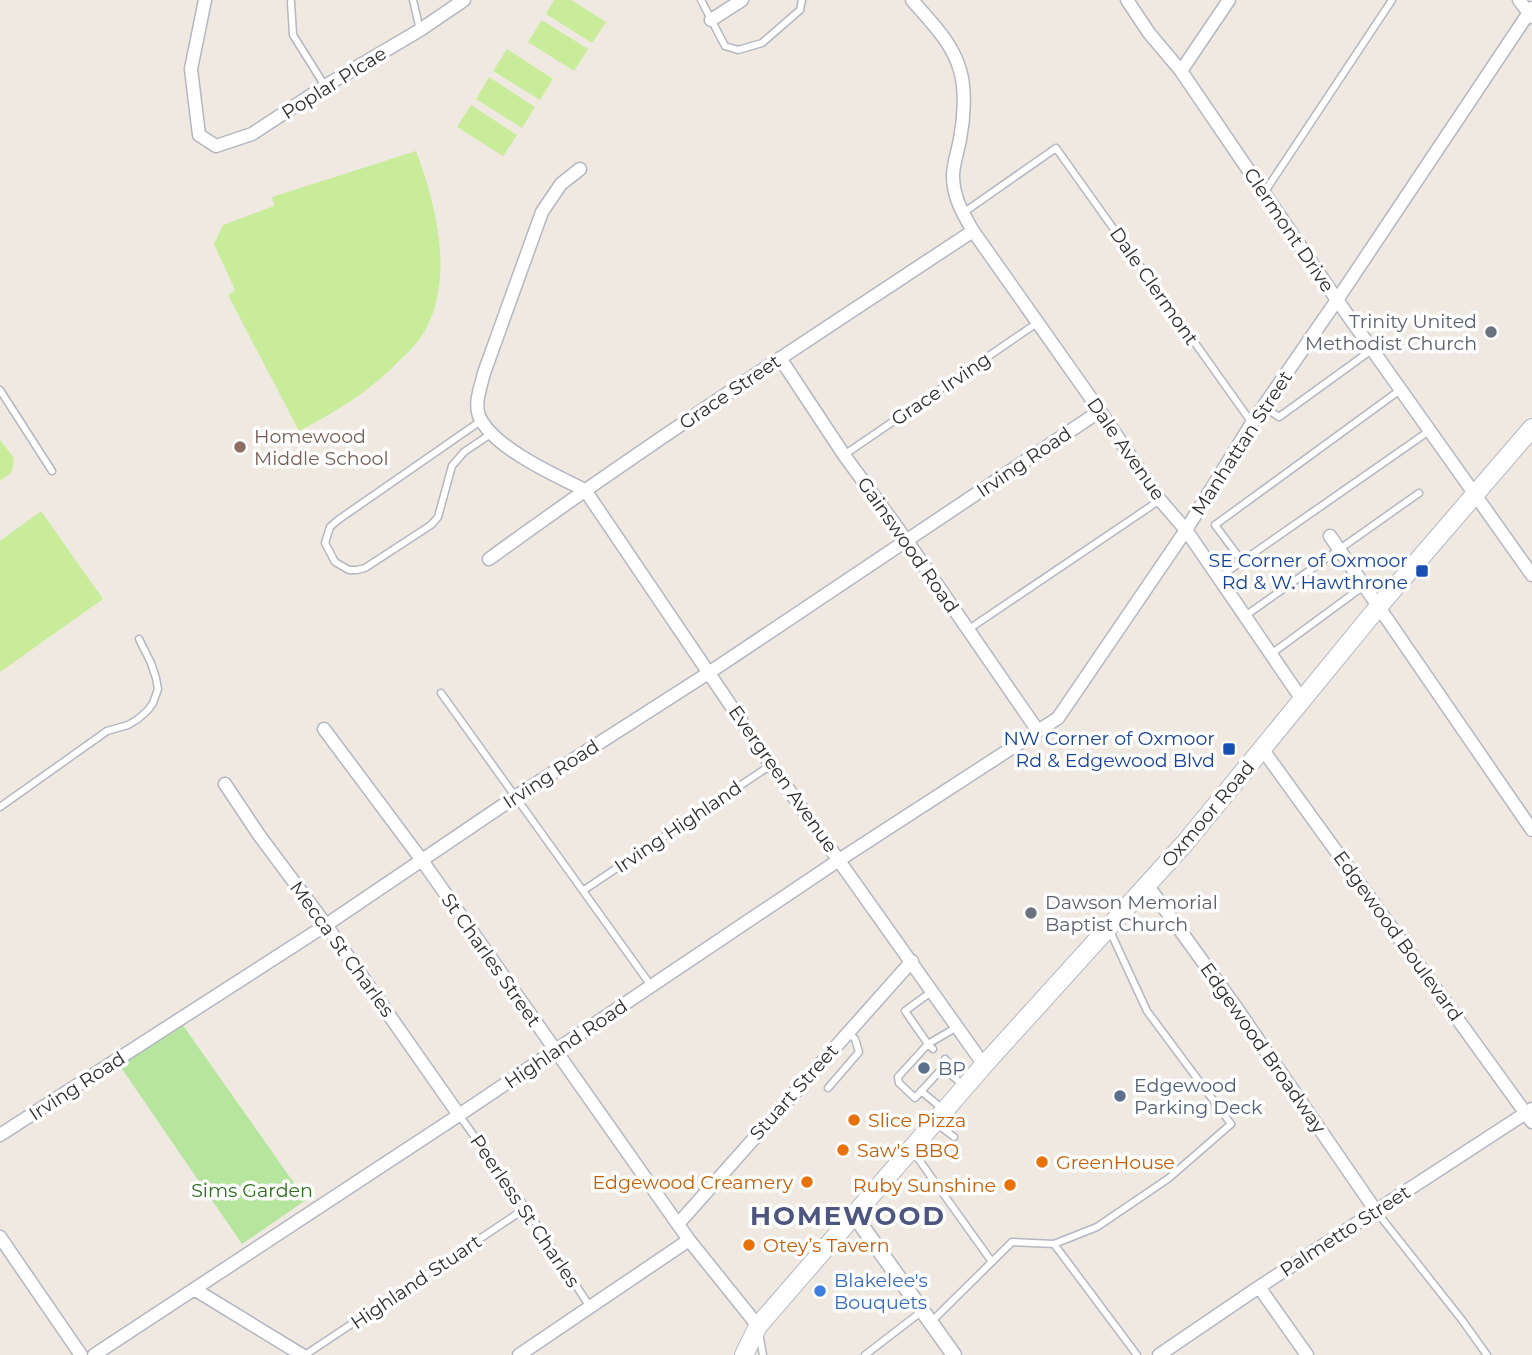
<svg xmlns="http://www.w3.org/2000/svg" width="1532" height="1355" viewBox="0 0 1532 1355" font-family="Montserrat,sans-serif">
	<rect width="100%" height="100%" fill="#efe9e1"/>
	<path fill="#b6e59e" d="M182,1024L306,1200L242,1244L120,1066Z"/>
	<path fill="#c9ec9a" d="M554,0H571L606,22L592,43L546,14Z
		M542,20L588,49L574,71L528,42Z
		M507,49L553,79L540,100L493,71Z
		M489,77L535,107L522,128L476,99Z
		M471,105L517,135L503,156L457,127Z
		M416,151C437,206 456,285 421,337C414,347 404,356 395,365C367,393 334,413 299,431L228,295L235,290L214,244L223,225L274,206L272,197Z
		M0,440L14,458L12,472L0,481Z
		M41,511L103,599L0,672V541Z"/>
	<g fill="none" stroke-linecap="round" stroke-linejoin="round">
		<defs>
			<path id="service" d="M413,0L420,30
				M701,0L725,46L738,50L762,43L800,10L802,0
				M291,2L293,35L325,86
				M1264,193L1392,0
				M963,213L1056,148L1252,423
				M0,390L52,471
				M1264,407L1279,417L1373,349
				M482,420L338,520L330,527L325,543L335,562L349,570H357L365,568L431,525L438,517L452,466L464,452L492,433
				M844,455L1037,323
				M1242,561L1215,525L1400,390
				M1218,578L1429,431
				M1245,616L1419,493
				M969,629L1160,500
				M1271,654L1365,585
				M441,693L652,987
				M0,807L107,731L128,725L138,719L148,710L153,703L158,689L156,678L151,663L139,639
				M584,890L771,765
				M931,992L905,1011L928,1044L898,1077L899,1083L915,1098L948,1062L945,1059
				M933,1049L928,1044L957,1027
				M943,1068L962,1084
				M828,1088L859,1052L855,1039L848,1032
				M921,1091L944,1110
				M459,1115L526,1208L590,1307
				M936,1123L954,1137
				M912,1150L992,1262
				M1376,1211L1462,1320L1487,1355
				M1054,1244L1137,1355
				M931,1322L1012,1242L1054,1244L1097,1227L1169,1178L1231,1124L1147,1011L1109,929
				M759,1333L763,1355
				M305,1355L526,1208
				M865,1355L921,1312"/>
			<path id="minor" d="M205,0L191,69L199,135L216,146L252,134L325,86L420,30L464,0
				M912,0C930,21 952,42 960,70C966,90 964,119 960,139C958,151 953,164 953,176C953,197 963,214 973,231L1100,411L1160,500L1186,530L1303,701
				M1127,0L1149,33L1181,71L1337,300L1532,575
				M1519,0L1532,17
				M711,20L742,0
				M1181,71L1229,0
				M580,169L561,184L542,212L484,373C481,386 474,403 479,416C492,447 556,476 585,490
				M780,358L844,455L907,541L1038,731
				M585,490L771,765L984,1065
				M1330,536L1532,830
				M489,559C647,444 811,338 973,231
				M324,729L421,859L689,1240L758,1326
				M1263,750L1532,1122
				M225,784L259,835L326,925L459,1115
				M1148,886L1235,1006L1376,1211
				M0,1135L326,925L515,797L710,672L1100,411
				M678,1224L912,961
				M0,1237L81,1355
				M1259,1287L1307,1355
				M194,1289L302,1355
				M94,1355L459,1115L839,860L1058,718L1186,530L1252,423L1337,300L1532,8
				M519,1355L689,1240
				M1159,1355L1259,1287L1532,1109"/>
			<path id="tertiary" d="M854,1215L954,1355"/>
			<path id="secondary" d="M744,1355L758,1326L984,1065L1185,843L1379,606L1532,428"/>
		</defs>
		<use href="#service" stroke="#b4b7c1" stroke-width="9"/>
		<use href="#minor" stroke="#b4b7c1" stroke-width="15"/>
		<use href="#tertiary" stroke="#b4b7c1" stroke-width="17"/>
		<use href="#secondary" stroke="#b4b7c1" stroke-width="20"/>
		<use href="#service" stroke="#fff" stroke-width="6"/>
		<use href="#minor" stroke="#fff" stroke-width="12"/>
		<use href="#tertiary" stroke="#fff" stroke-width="14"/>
		<use href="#secondary" stroke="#fff" stroke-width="18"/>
	</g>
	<g fill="#6b7280" stroke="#fff" stroke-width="2.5">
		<circle cx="1491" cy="332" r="7"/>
		<circle cx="1031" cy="913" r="7"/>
	</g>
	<circle fill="#8d6e63" stroke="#fff" stroke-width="2.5" cx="240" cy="447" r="7"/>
	<g fill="#1a4fb4" stroke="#fff" stroke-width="2.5">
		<rect x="1415" y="564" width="14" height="14" rx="3.5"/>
		<rect x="1222" y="742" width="14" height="14" rx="3.5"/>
	</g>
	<g fill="#5c6f8a" stroke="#fff" stroke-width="2.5">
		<circle cx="924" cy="1068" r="7"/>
		<circle cx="1120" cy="1096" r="7"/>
	</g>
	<g fill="#e8710a" stroke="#fff" stroke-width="2.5">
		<circle cx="854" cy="1120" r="7"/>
		<circle cx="843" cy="1150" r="7"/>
		<circle cx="1042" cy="1162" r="7"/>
		<circle cx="807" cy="1182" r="7"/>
		<circle cx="1010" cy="1185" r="7"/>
		<circle cx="749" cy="1245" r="7"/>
	</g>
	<circle fill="#3f7fe0" stroke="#fff" stroke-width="2.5" cx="820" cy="1291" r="7"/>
	<g text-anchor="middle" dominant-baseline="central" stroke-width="7" stroke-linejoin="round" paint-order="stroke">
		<g font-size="19" fill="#2e2e2e" stroke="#fff">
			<text transform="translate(334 83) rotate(-32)">Poplar Plcae</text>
			<text transform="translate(1289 230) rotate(56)">Clermont Drive</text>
			<text transform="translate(1154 286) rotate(55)">Dale Clermont</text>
			<text transform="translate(941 389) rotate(-34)">Grace Irving</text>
			<text transform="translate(730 392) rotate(-34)">Grace Street</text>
			<text transform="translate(1242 443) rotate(-57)">Manhattan Street</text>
			<text transform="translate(1126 449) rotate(55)">Dale Avenue</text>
			<text transform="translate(1024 462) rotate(-34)">Irving Road</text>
			<text transform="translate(908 545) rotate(55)">Gainswood Road</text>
			<text transform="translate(551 774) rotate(-33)">Irving Road</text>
			<text transform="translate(783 779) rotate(55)">Evergreen Avenue</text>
			<text transform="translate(1208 814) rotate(-50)">Oxmoor Road</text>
			<text transform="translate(678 827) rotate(-34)">Irving Highland</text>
			<text transform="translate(1398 936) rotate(54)">Edgewood Boulevard</text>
			<text transform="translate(342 949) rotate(54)">Mecca St Charles</text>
			<text transform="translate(491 960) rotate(55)">St Charles Street</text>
			<text transform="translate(566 1044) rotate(-34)">Highland Road</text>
			<text transform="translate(1263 1048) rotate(55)">Edgewood Broadway</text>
			<text transform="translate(77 1086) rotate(-33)">Irving Road</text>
			<text transform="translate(794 1092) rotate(-48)">Stuart Street</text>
			<text transform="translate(525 1211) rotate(56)">Peerless St Charles</text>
			<text transform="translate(1345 1231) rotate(-33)">Palmetto Street</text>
			<text transform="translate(416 1282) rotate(-34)">Highland Stuart</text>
		</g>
		<g font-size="19" fill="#5b616d" stroke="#fff" text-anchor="end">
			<text x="1477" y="321">Trinity United<tspan x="1477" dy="22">Methodist Church</tspan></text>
			<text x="1045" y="902" text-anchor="start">Dawson Memorial<tspan x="1045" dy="22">Baptist Church</tspan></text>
		</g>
		<g font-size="19" fill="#785e54" stroke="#fff" text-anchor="start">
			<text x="254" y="436">Homewood<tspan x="254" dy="22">Middle School</tspan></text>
		</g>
		<g font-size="19" fill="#164399" stroke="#fff" text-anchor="end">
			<text x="1408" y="560">SE Corner of Oxmoor<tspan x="1408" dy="22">Rd &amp; W. Hawthrone</tspan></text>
			<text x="1215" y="738">NW Corner of Oxmoor<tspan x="1215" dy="22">Rd &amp; Edgewood Blvd</tspan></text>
		</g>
		<g font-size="19" fill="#4e5e75" stroke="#fff" text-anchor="start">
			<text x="938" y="1068">BP</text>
			<text x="1134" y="1085">Edgewood<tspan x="1134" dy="22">Parking Deck</tspan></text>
		</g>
		<g font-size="19" fill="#c56008" stroke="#fff" text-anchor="start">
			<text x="868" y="1120">Slice Pizza</text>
			<text x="857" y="1150">Saw's BBQ</text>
			<text x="1056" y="1162">GreenHouse</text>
			<text x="793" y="1182" text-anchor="end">Edgewood Creamery</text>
			<text x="996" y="1185" text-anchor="end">Ruby Sunshine</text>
			<text x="763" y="1245">Otey’s Tavern</text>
		</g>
		<g font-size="19" fill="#2c6e1b" stroke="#fff">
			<text x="252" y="1190">Sims Garden</text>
		</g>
		<g font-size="19" fill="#366cbe" stroke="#fff" text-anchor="start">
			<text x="834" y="1280">Blakelee's<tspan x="834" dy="22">Bouquets</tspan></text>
		</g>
		<g font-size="26" font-weight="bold" letter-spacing="2" fill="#4d5680" stroke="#fff">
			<text x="848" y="1216">HOMEWOOD</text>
		</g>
	</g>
</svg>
